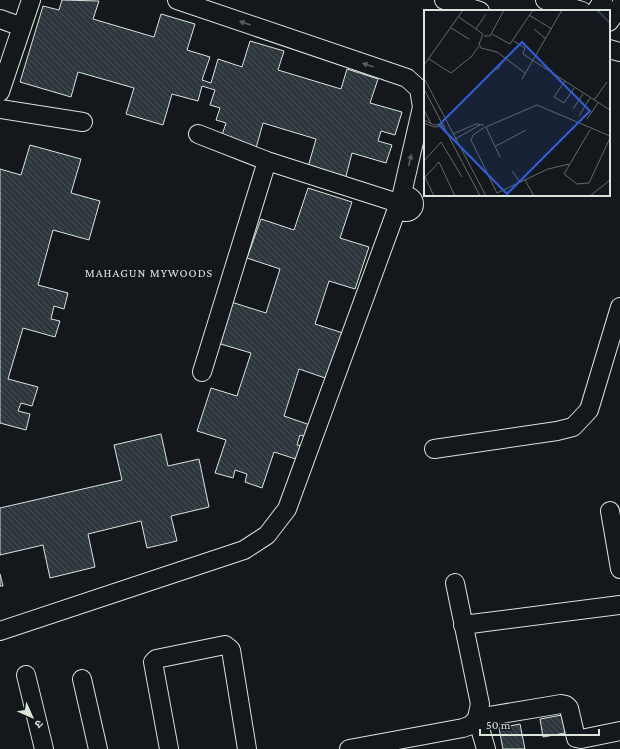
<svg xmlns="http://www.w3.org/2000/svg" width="620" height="749" viewBox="0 0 620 749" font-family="'Crimson Pro','Noto Sans Devanagari',serif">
	<defs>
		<pattern id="building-back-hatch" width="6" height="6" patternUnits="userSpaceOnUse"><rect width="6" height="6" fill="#2c363c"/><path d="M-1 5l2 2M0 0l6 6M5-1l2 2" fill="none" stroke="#4a5358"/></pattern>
	</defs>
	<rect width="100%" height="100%" fill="#14181c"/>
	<path fill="url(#building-back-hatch)" stroke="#d8e6dc" d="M62,0L99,1L93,19L154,37L161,14L195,24L187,50L210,57L202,80L211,83L218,59L242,67L250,41L284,51L278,70L341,89L347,69L378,79L370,103L402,112L395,135L381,131L378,141L392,145L386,163L352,153L345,180L308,167L316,139L263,123L255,152L220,141L226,123L216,120L220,108L210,105L215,90L202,86L198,101L172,94L163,125L126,114L134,88L78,72L71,97L20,82L43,6L59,10Z
		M30,145L81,159L71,193L100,201L89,240L53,230L38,285L68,293L64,309L54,306L51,319L60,321L55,337L23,328L8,379L38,387L32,406L21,403L18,411L30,414L26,430L0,423V169L21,175Z
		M308,188L352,202L340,238L369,247L355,289L329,281L315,324L346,334L331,380L299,369L284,416L313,426L309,438L300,435L297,445L306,447L302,461L274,452L262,488L245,482L247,474L235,470L233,478L215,473L226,440L197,431L211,388L237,396L251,353L214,342L228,301L266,313L280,269L247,258L261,219L294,230Z
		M161,434L168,466L199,459L209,507L171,516L177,541L147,548L141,521L88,534L95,567L50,578L43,545L0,555V508L122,480L114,445Z
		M0,574L3,586H0Z
		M562,715L565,733L543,737L540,719Z
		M520,724L525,749H503L499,728Z"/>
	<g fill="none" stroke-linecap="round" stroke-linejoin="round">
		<defs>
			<path id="minor" d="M177,0L407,78L419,89L422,107L401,198
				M444,0L480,11
				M545,0L582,11
				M596,11L603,0
				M0,19L22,27
				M609,22L620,6
				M609,49L620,52
				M0,92L31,0
				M0,109L83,122
				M198,134L267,161L398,203
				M398 204a8 8 0 1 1 16 0a8 8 0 1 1-16 0Z
				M202,372L267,161
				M434,449L557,431L573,427L589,410L620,307
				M610,511L620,569
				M455,583L480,704L477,718L486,749
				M463,625L620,605
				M0,631L244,550L267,535L287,509L398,206
				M26,675L44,749
				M82,679L98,749
				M477,718L561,704L566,705L569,708L576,738L581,739L620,731
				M169,749L153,662L156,659L225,645L231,650L247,749
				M349,749L463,728L471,725L477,718"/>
		</defs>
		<use href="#minor" stroke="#d8e6dc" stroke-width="20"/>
		<use href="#minor" stroke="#14181c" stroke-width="18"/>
	</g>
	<defs><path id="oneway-solid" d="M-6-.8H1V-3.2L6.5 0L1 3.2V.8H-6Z"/></defs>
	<g fill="#59605f">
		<use href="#oneway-solid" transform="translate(245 23) rotate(-161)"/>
		<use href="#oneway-solid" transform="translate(368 65) rotate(-161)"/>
		<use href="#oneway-solid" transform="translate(410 160) rotate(-77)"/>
	</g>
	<g text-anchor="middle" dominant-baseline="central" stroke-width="3" stroke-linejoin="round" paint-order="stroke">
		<g font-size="12" letter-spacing="1" fill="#d8e6dc" stroke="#14181c">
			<text x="149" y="273">MAHAGUN MYWOODS</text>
		</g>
	</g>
	<g transform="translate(424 10)">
		<rect width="186" height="186" fill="#14181c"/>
		<path fill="none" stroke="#2f3f4d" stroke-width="2" d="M173,0L186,13"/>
		<path fill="none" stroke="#626a69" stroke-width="1" d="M105,5L128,19M35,7L59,24L55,34L57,38L73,42L101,63M27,18L45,29M52,19L62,4M110,19L122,29M68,24L86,34L109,0M60,26H66L80,0M90,31L101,38L99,44L186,100M5,49L27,63L47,47L55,36M0,55L39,0M73,60L81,48M0,68L62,186M98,69L138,0M141,71L130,87L140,93L150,78M0,79L56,186M170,90L183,72M149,99L159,84M0,100L7,114M155,106L166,88M163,109L174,93M0,110L10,115L19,114M0,113L10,117L21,116M61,117L49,125L47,130L73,183L124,159L145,154M62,117L113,95L186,126M62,117L76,147M166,120L140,164L153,174L165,173L186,128M29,124L52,114L60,115M31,129L56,115M72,136L102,120M0,151L17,132L38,167M88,161L96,172M101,170L110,186M10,186L1,167L15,152L31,186M166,186L186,170"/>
		<path fill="#305dd8" fill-opacity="0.15" stroke="#305dd8" stroke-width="2" d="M98,32L166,101L83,184L15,115Z"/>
		<rect width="186" height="186" fill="none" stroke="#d8e6dc" stroke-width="2"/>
	</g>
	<g transform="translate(32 717) rotate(135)" stroke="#14181c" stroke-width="3" paint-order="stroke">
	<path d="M0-3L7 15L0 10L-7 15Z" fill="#d8e6dc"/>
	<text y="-6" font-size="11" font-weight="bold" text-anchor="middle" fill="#d8e6dc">उ</text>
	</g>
	<path d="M480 729v6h119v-6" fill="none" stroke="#d8e6dc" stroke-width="2"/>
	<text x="486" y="729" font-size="12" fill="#d8e6dc" stroke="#14181c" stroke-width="3" paint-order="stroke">50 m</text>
</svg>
